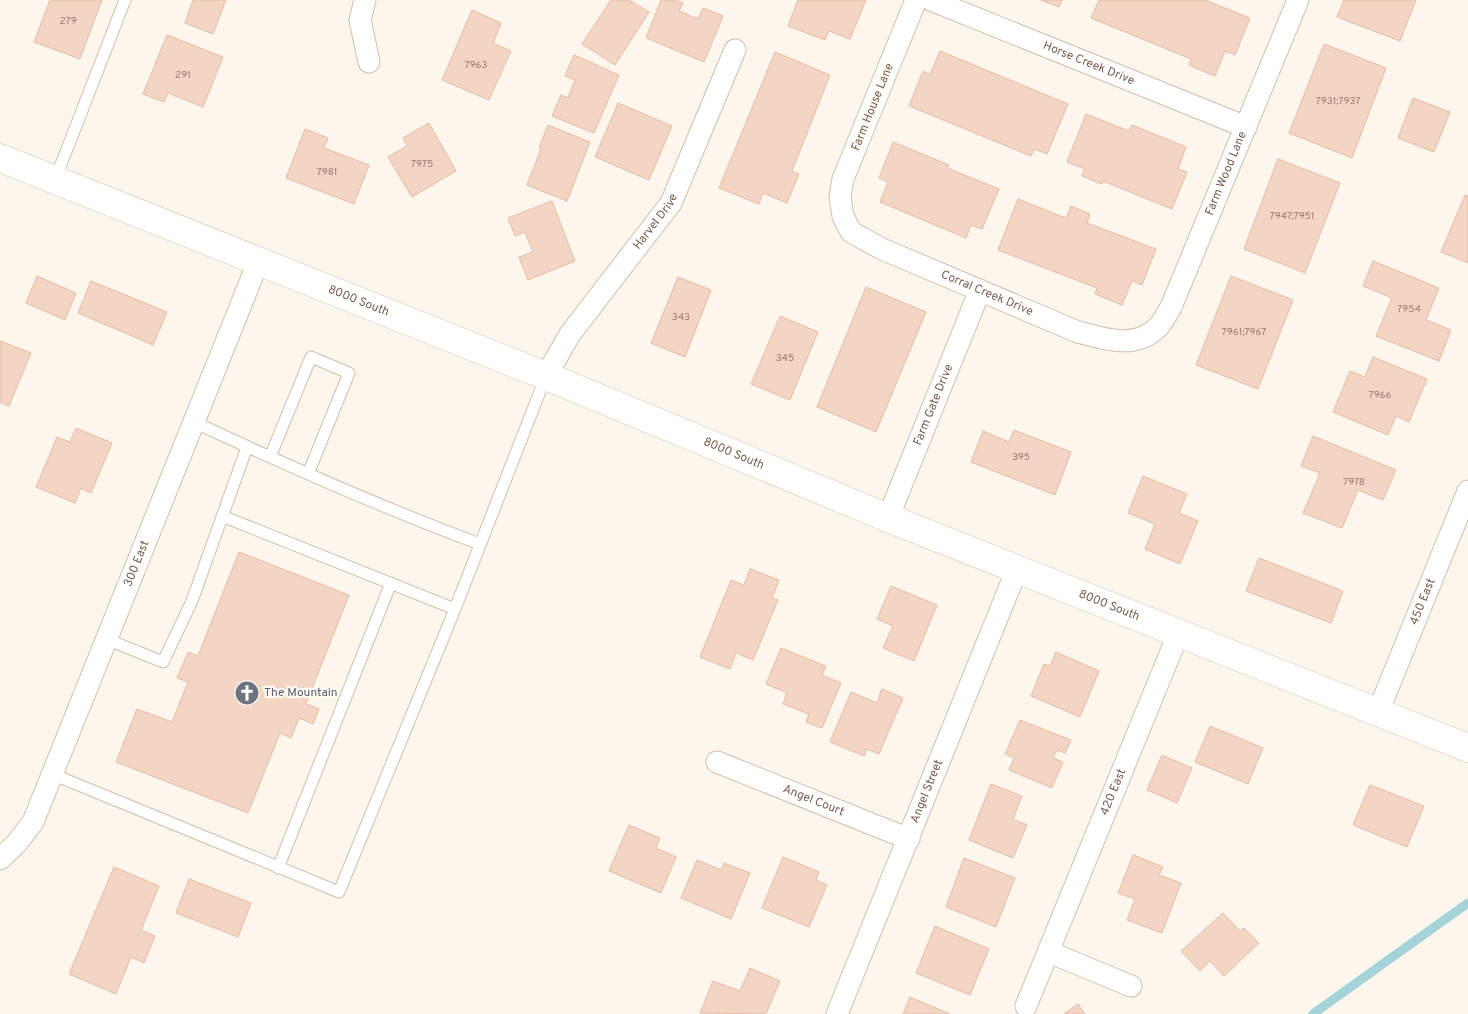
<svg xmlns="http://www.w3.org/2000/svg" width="1468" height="1014" viewBox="0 0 1468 1014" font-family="Overpass,sans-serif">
	<rect width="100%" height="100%" fill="#fdf6ec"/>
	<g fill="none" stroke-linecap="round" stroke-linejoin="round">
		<path stroke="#a5d3da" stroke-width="9" d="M1313,1014L1468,903"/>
	</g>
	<path fill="#f3d5c3" stroke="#e6bba3" d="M50,0H102L80,59L34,42Z
		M193,0H226L213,34L185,23Z
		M611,0H629L649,12L615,65L582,44Z
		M661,0H675L683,3L679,11L698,19L703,8L723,16L704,62L646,38Z
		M798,0H866L850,39L829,31L825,40L788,26Z
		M1041,0H1062L1059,7Z
		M1099,0H1205L1250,18L1235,55L1225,51L1215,76L1189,65L1191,59L1091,18Z
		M1344,0H1416L1400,41L1337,17Z
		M472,10L501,23L493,43L511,51L489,100L442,80Z
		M167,35L223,57L203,107L168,93L164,102L143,94Z
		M1324,44L1386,68L1352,158L1289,133Z
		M940,51L1068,104L1047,154L1034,149L1031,156L909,106L923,71L930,75Z
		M775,52L830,75L792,171L799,174L787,203L763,193L759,204L719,188Z
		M574,55L619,75L594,133L552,116L561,95L568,98L575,80L565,76Z
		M1413,98L1450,112L1434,152L1398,138Z
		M618,103L672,126L649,180L595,157Z
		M1086,114L1129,131L1132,125L1186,147L1178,169L1187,172L1172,209L1103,181L1102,184L1082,176L1085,169L1067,162Z
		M429,123L456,171L412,197L388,157L407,146L403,138Z
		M548,125L590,142L567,201L527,185L541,149L539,148Z
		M305,129L328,138L324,148L369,165L354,204L286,178Z
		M893,142L949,165L947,168L999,189L982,229L971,225L966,238L880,202L888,182L879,178Z
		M1278,159L1340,183L1305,273L1244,249Z
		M1465,195L1468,196V263L1441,252Z
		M1018,199L1066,218L1071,206L1090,214L1087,223L1156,249L1142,285L1132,281L1122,305L1095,294L1097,288L998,250Z
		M552,201L575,261L528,280L519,257L533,252L525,232L515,236L508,218Z
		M1373,261L1439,288L1426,320L1451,330L1439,361L1376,336L1392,298L1363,286Z
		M37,276L76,293L65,320L26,303Z
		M1231,276L1293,300L1258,389L1196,365Z
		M678,277L711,290L685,357L651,343Z
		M91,281L167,312L153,345L78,313Z
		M866,287L926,312L876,432L817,407Z
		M780,316L818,332L790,400L751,384Z
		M0,341L31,353L9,406L0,402Z
		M1373,357L1427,379L1409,422L1396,416L1388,435L1333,412L1350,371L1365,377Z
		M76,428L112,443L91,493L81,488L75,503L36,487L57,437L70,442Z
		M1014,430L1071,452L1055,495L971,462L983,431L1009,442Z
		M1313,436L1396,470L1383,500L1358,490L1342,528L1303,513L1320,473L1301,466Z
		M1143,476L1187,494L1179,513L1198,521L1180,564L1145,549L1155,524L1128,513Z
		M239,552L349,595L306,704L319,709L313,724L299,718L291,738L280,733L248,813L116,762L137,709L172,722L188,682L177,678L188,652L198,656Z
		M1259,558L1343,591L1331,623L1246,591Z
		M750,569L779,580L772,598L778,600L753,660L736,653L730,669L700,657L731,580L744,585Z
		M891,586L937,605L914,661L883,648L893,626L877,619Z
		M781,648L826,666L822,675L841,683L822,728L806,722L809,714L783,704L787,693L766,684Z
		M1056,652L1099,671L1080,717L1031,696L1044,664L1050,666Z
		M882,689L903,698L879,754L867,749L864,756L830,742L851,692L877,703Z
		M1020,720L1071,740L1065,753L1057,750L1053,758L1063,762L1052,788L1009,770L1014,758L1005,754Z
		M1210,726L1263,748L1248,784L1195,762Z
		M1162,755L1192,768L1177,803L1147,790Z
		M991,784L1022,796L1013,819L1027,825L1013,858L969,840Z
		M1370,785L1424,806L1407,847L1353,825Z
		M629,825L660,838L656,848L676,857L661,893L609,871Z
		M1133,855L1163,867L1159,875L1181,883L1162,933L1127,920L1135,899L1118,893Z
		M783,857L819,872L816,880L827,885L809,927L762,908Z
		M964,858L1015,878L996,927L946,907Z
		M697,860L721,870L724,863L750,873L731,919L681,898Z
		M114,867L159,886L141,930L155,936L144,963L131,957L116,994L69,974Z
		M189,879L251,903L238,937L176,913Z
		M1223,913L1240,931L1244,928L1259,943L1224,976L1210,961L1200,971L1181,951Z
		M935,926L989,949L970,995L916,973Z
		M750,968L780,981L766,1014L700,1013L713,981L740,991Z
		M910,997L950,1014H903Z
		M1078,1004L1085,1014H1064Z"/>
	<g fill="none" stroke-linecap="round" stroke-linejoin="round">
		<defs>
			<path id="lane" d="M55,180L125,0
				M194,422C288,466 383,508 480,544
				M270,457L311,357L349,373L308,474
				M222,516L455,609L546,376
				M106,639L163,662L192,601L247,447
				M52,774L339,892L455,609
				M278,868L391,583"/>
			<g id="street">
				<path d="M365,0L360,20L369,62"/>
				<path id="s1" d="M916,0L843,179L840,197L843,216L851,232L882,249L1078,332C1105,339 1135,350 1158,327C1163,322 1167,314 1171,307L1298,0"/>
				<path id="s2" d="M931,0L1246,127"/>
				<path id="s3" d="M546,376L570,334L671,203L735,50"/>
				<path id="s4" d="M888,518L980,290"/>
				<path id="s5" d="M1378,712L1468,491"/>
				<path id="s6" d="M717,762L909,839"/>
				<path id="s7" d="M0,859L16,844L33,822L259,260"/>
				<path d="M1049,952L1131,986"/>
				<path id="s8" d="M1026,1006L1179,632"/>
				<path id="s9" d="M837,1014L1017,569"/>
			</g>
			<g id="secondary">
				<path id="s10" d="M0,158L546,376L888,518L1468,748"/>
			</g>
		</defs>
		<use href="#lane" stroke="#d1beb0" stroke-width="13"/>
		<use href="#street" stroke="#d1beb0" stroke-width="23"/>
		<use href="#secondary" stroke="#d6c0b0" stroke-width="29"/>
		<use href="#lane" stroke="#fff" stroke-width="11"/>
		<use href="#street" stroke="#fff" stroke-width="21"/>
		<use href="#secondary" stroke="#fff" stroke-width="28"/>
	</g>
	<defs>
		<symbol id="church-disc" viewBox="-11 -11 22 22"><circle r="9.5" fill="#6b7280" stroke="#fffaf3"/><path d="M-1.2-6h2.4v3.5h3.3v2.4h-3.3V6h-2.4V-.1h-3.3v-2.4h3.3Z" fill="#fff"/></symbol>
	</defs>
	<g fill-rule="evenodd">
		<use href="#church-disc" x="233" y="679" width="28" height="28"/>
	</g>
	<g text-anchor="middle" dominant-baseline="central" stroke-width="4.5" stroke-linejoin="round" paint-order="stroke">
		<g font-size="10" fill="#987a6a">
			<text x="68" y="21">279</text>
			<text x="476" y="65">7963</text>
			<text x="183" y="75">291</text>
			<text x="1338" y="101">7931;7937</text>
			<text x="422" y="164">7975</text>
			<text x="327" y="172">7981</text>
			<text x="1292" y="216">7947;7951</text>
			<text x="1409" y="309">7954</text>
			<text x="681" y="317">343</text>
			<text x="1244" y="332">7961;7967</text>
			<text x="785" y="358">345</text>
			<text x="1380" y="395">7966</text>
			<text x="1021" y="457">395</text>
			<text x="1354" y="482">7978</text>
		</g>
		<g font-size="12" fill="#7a5c4d" stroke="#fffaf3">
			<text stroke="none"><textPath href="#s2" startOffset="170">Horse Creek Drive</textPath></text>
			<text transform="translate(873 107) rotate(-68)">Farm House Lane</text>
			<text stroke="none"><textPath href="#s1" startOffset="750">Farm Wood Lane</textPath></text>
			<text stroke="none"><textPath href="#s3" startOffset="190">Harvel Drive</textPath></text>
			<text stroke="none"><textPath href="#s1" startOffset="398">Corral Creek Drive</textPath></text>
			<text stroke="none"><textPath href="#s10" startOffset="386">8000 South</textPath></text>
			<text stroke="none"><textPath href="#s4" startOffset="122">Farm Gate Drive</textPath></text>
			<text stroke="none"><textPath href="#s10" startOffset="791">8000 South</textPath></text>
			<text stroke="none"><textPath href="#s7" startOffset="328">300 East</textPath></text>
			<text stroke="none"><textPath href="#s5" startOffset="119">450 East</textPath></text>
			<text stroke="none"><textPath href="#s10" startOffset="1196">8000 South</textPath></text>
			<text stroke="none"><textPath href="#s9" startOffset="240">Angel Street</textPath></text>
			<text stroke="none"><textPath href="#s8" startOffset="231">420 East</textPath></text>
			<text stroke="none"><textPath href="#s6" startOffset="104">Angel Court</textPath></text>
		</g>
		<g font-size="12" fill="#5b616d" stroke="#fffaf3" text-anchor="start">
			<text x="264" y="693">The Mountain</text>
		</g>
	</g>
</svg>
